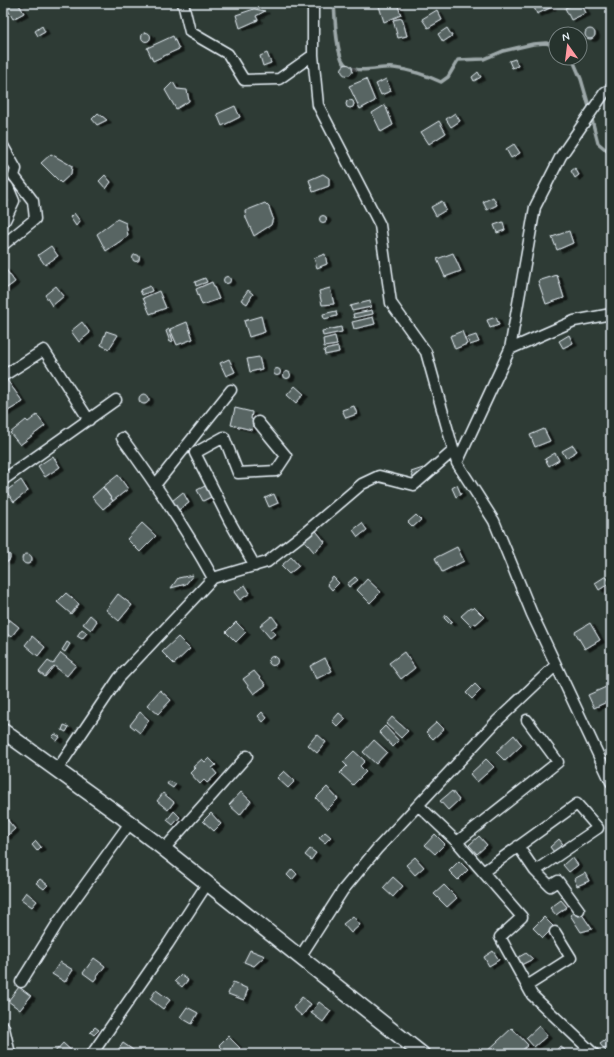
<svg xmlns="http://www.w3.org/2000/svg" width="614" height="1057" viewBox="0 0 614 1057" font-family="Mynerve,sans-serif">
	<defs>
		<filter id="shadow"><feDropShadow dx="4.5" dy="2.5" stdDeviation="0" flood-color="#0009"/></filter>
	</defs>
	<rect width="100%" height="100%" fill="#2e3b35"/>
	<filter id="ink" filterUnits="userSpaceOnUse"><feTurbulence type="fractalNoise" baseFrequency=".025" numOctaves="2"/><feDisplacementMap in="SourceGraphic" scale="8" xChannelSelector="R" yChannelSelector="G"/><feConvolveMatrix kernelMatrix="1 2 1 2 8 2 1 2 1" color-interpolation-filters="sRGB"/></filter>
	<g filter="url(#ink)">
		<g fill="none" stroke-linecap="round" stroke-linejoin="round">
			<path stroke="#9da8a9" stroke-width="3.5" d="M334,3C335,16 336,54 344,63C354,76 380,66 394,68C411,70 426,75 441,82L448,77L458,60L484,59L503,51L533,44L546,43L556,46
				M572,58L581,79L590,110
				M591,116L598,143L611,154"/>
		</g>
		<path fill="#596563" stroke="#e8f1f8" filter="url(#shadow)" d="M4,3H18L24,13L13,19Z
			M378,3H397L401,15L384,22Z
			M532,3H550L552,7L537,14Z
			M576,3H581L586,13L571,20L565,8Z
			M254,9L265,11L256,16L258,20L240,28L236,15Z
			M437,10L442,20L428,28L422,19Z
			M402,18L407,36L398,38L393,20Z
			M42,26L45,32L38,36L35,31Z
			M447,28L452,36L443,42L438,34Z
			M585 34a5 5 0 1 1 10 0a5 5 0 1 1-10 0Z
			M141.5 37a4.5 4.5 0 1 1 9 0a4.5 4.5 0 1 1-9 0Z
			M173,36L179,49L153,61L147,48Z
			M267,53L271,63L263,66L260,56Z
			M515,59L518,66L512,68L509,61Z
			M341.5 70a5.5 5.5 0 1 1 11 0a5.5 5.5 0 1 1-11 0Z
			M478,72L481,77L474,81L472,77Z
			M366,79L375,101L360,109L349,86Z
			M386,79L391,91L381,95L376,84Z
			M173,82L177,89L187,90L189,101L176,109L165,90Z
			M346 104a4 4 0 1 1 8 0a4 4 0 1 1-8 0Z
			M385,105L393,125L381,132L372,113Z
			M235,106L240,117L222,126L217,114Z
			M98,113L107,120L97,125L92,119Z
			M455,113L460,121L451,127L446,119Z
			M439,121L446,133L429,144L421,132Z
			M514,144L520,153L511,158L506,149Z
			M51,154L72,166L71,174L61,183L41,163Z
			M575,168L579,175L575,178L571,171Z
			M323,174L329,178V186L313,192L309,180Z
			M105,175L111,182L106,189L99,181Z
			M493,197L497,205L487,210L483,202Z
			M442,201L446,210L436,216L431,207Z
			M265,203L269,207L273,218L271,225L254,236L246,218L245,211Z
			M74,213L80,221L76,226L70,217Z
			M319.5 219a3.5 3.5 0 1 1 7 0a3.5 3.5 0 1 1-7 0Z
			M117,219L126,223L128,236L106,251L97,234Z
			M503,222L505,230L497,233L494,225Z
			M569,231L573,243L557,250L552,237Z
			M51,246L58,256L45,265L38,255Z
			M453,253L461,271L445,277L437,259Z
			M325,254L327,264L317,268L314,258Z
			M132.5 258a3.5 3.5 0 1 1 7 0a3.5 3.5 0 1 1-7 0Z
			M5,268L15,282L3,291V269Z
			M557,275L564,298L546,304L538,281Z
			M223.5 280a3.5 3.5 0 1 1 7 0a3.5 3.5 0 1 1-7 0Z
			M205,278L207,282L196,286L195,282Z
			M212,282L219,299L202,305L196,289Z
			M56,286L64,296L52,306L45,295Z
			M150,286L152,291L142,295L140,290Z
			M330,288L334,304L322,305L319,291Z
			M248,290L253,294L247,304L241,300Z
			M159,291L166,308L150,314L143,298Z
			M370,301L371,307L352,311L350,306Z
			M372,310L373,314L354,318L353,314Z
			M336,311L337,316L324,319L323,314Z
			M261,316L265,332L249,337L244,321Z
			M373,317L375,324L354,329L352,322Z
			M496,317L499,325L490,328L487,320Z
			M82,322L90,333L79,342L71,331Z
			M187,322L193,339L177,345L170,329Z
			M341,327L342,332L323,336L322,331Z
			M169,329L173,341L170,342L166,331Z
			M106,331L118,335L109,349L101,345Z
			M462,331L467,344L455,349L450,336Z
			M476,335L479,342L470,345L467,338Z
			M569,335L573,343L563,348L559,341Z
			M335,336L337,345L324,347L323,339Z
			M338,347L339,352L325,355L324,350Z
			M259,357L262,369L250,372L247,359Z
			M229,359L235,372L226,376L220,363Z
			M273.5 372a3.5 3.5 0 1 1 7 0a3.5 3.5 0 1 1-7 0Z
			M283.5 375a3.5 3.5 0 1 1 7 0a3.5 3.5 0 1 1-7 0Z
			M7,380L23,402L3,414V383Z
			M295,386L304,394L296,403L287,395Z
			M139 399a5 5 0 1 1 10 0a5 5 0 1 1-10 0Z
			M354,406L357,414L346,418L342,410Z
			M235,408L252,412L251,419L254,420L252,430L231,425Z
			M37,415L45,426L20,445L10,433L26,420L28,422Z
			M544,429L550,441L535,447L530,435Z
			M573,445L577,451L566,458L562,451Z
			M555,453L559,460L549,466L545,459Z
			M53,456L60,467L45,477L38,466Z
			M423,468L425,476L414,480L411,472Z
			M118,475L128,489L113,501L103,487Z
			M21,480L28,491L14,502L6,491Z
			M209,484L215,495L203,501L197,490Z
			M457,485L461,494L456,497L452,488Z
			M103,487L113,501L103,509L92,497Z
			M183,492L189,503L177,511L172,501Z
			M274,494L278,503L269,507L265,498Z
			M416,515L421,520L413,527L408,522Z
			M142,523L156,536L140,552L127,539Z
			M362,523L367,530L358,537L353,530Z
			M313,527L325,542L314,552L301,537Z
			M457,547L464,561L442,572L435,558Z
			M3,553H7L10,555V559L8,562H3Z
			M22 559a5 5 0 1 1 10 0a5 5 0 1 1-10 0Z
			M291,557L299,566L289,574L281,566Z
			M193,575L186,584L171,588L178,578Z
			M606,576L610,583L599,590L595,583Z
			M333,577L339,583L332,590L327,584Z
			M355,577L358,580L349,587L347,584Z
			M367,579L381,592L370,603L357,590Z
			M245,585L250,593L240,600L234,592Z
			M66,593L79,604L71,614L57,602Z
			M118,594L132,605L119,621L106,610Z
			M474,607L484,617L476,624L474,623L471,626L461,616L470,608L472,609Z
			M90,615L97,621L91,630L83,624Z
			M446,615L453,622L450,624L444,618Z
			M5,616L19,627L11,637L3,631V618Z
			M272,616L278,624L271,629L275,634L270,638L260,626Z
			M236,622L246,632L236,642L226,632Z
			M590,623L600,640L585,649L575,632Z
			M82,629L87,633L82,639L77,636Z
			M32,636L45,647L38,656L25,645Z
			M178,637L190,649L174,664L162,652Z
			M67,642L70,644L65,652L62,650Z
			M404,652L415,668L401,679L389,663Z
			M61,653L76,665L67,676L54,666L45,677L39,672L48,661L53,664Z
			M268.5 661a4.5 4.5 0 1 1 9 0a4.5 4.5 0 1 1-9 0Z
			M325,658L332,671L316,679L310,666Z
			M254,671L266,685L254,694L243,679Z
			M475,684L481,690L472,699L466,693Z
			M606,687L611,700L594,708L588,695Z
			M160,690L171,700L158,714L147,705Z
			M140,712L149,720L140,733L130,725Z
			M262,712L267,718L263,722L258,716Z
			M339,713L346,719L338,727L332,721Z
			M392,717L408,731L401,738L386,724Z
			M437,722L444,729L433,739L426,732Z
			M64,725L69,727L66,732L62,730Z
			M385,726L399,741L393,747L379,732Z
			M55,734L60,737L57,741L52,737Z
			M317,734L326,742L317,753L308,745Z
			M514,735L522,745L505,761L496,752Z
			M374,740L387,752L376,764L363,752Z
			M354,751L365,761L360,766L366,772L353,785L340,773L347,766L343,762Z
			M209,758L216,765L212,768L217,774L207,783L204,780L200,784L190,773L195,768L193,767L202,759L205,762Z
			M486,759L494,767L477,782L470,774Z
			M284,771L295,781L288,788L277,778Z
			M169,781L176,784L173,788L167,784Z
			M327,787L338,799L327,810L316,798Z
			M452,791L459,800L448,810L440,801Z
			M241,792L251,801L240,815L229,805Z
			M163,793L174,802L168,810L157,801Z
			M174,811L180,817L173,825L167,820Z
			M211,813L221,824L214,831L203,821Z
			M5,817L15,829L6,837L3,833V819Z
			M325,832L331,837L325,843L319,838Z
			M435,834L445,844L435,854L425,845Z
			M479,836L487,845L477,854L469,845Z
			M559,839L566,848L557,856L550,847Z
			M36,841L41,847L37,851L32,845Z
			M310,849L316,853L311,860L305,855Z
			M415,857L424,867L415,875L406,865Z
			M572,857L578,865L569,872L563,865Z
			M459,861L468,870L458,880L449,871Z
			M292,869L297,874L292,880L287,875Z
			M585,873L589,881L577,886L574,879Z
			M393,877L403,886L393,897L383,888Z
			M40,879L48,885L44,889L36,883Z
			M444,885L457,898L447,907L434,894Z
			M26,892L37,901L32,907L21,899Z
			M561,900L567,907L556,915L550,908Z
			M579,910L592,929L581,932L570,915Z
			M353,916L360,925L351,933L343,924Z
			M544,917L554,927L543,938L533,928Z
			M250,950L265,956L254,966L244,962Z
			M493,951L499,960L489,966L484,957Z
			M526,953L533,959L521,965L517,958Z
			M94,958L105,966L94,981L83,973Z
			M60,962L73,970L65,982L52,974Z
			M181,975L188,980L182,987L175,981Z
			M233,982L248,989L244,1000L228,994Z
			M19,987L31,996L20,1010L8,1001Z
			M156,990L170,1000L163,1009L150,999Z
			M302,997L311,1004L302,1016L293,1008Z
			M319,1002L331,1011L323,1022L311,1013Z
			M187,1007L198,1013L192,1024L180,1017Z
			M539,1026L547,1036L534,1047L526,1038Z
			M95,1027L99,1030L94,1035L90,1032Z
			M512,1028L528,1045L518,1054H512L509,1050L504,1054H484Z
			M228,1036L240,1048L234,1054H228L219,1045Z
			M611,1036V1054H608L600,1044Z
			M63,1043L75,1054H53Z
			M123,1043L139,1054H115Z
			M560,1046L567,1052L565,1054H553Z"/>
		<g fill="none" stroke-linecap="round" stroke-linejoin="round">
			<defs>
				<path id="street" d="M183,3L190,32L228,54L244,80L279,79L313,55
					M312,3L313,8V55L318,105L380,225L391,303L426,352L457,463L494,521L532,614L611,782
					M3,146L16,169L14,176L33,201L35,219L3,245
					M3,182L8,187L14,201L5,220L3,222
					M510,349L574,321L611,314
					M3,376L44,350L89,420
					M457,463L510,349L535,207L561,156L605,92L611,89
					M3,480L116,400
					M156,484L231,390
					M255,566L229,520L195,453L224,437L238,473L276,471L286,456L258,422
					M213,578L267,562L307,531L362,484L379,476L414,485L453,451
					M57,770L119,678L213,578C186,529 155,483 122,438
					M418,805L457,842L558,762L527,720
					M457,842L522,917L500,937L532,995L594,1054
					M164,849L247,756
					M535,871L550,886L558,881L579,910
					M483,872L577,804L598,828L535,871L518,846
					M300,957L343,890L377,849L497,721L556,665
					M21,982L59,921L130,823
					M527,986L571,958L555,932
					M3,1026L4,1028L10,1054
					M92,1054L168,944L207,884"/>
				<path id="secondary" d="M3,731L118,814L164,849L422,1054"/>
			</defs>
			<use href="#street" stroke="#e8f1f8" stroke-width="13"/>
			<use href="#secondary" stroke="#e8f1f8" stroke-width="17"/>
			<use href="#street" stroke="#26332d" stroke-width="10"/>
			<use href="#secondary" stroke="#26332d" stroke-width="14"/>
		</g>
	</g>
	<rect width="614" height="1057" fill="none" stroke="#26332d" stroke-width="16"/>
	<rect x="8" y="8" width="598" height="1041" fill="none" stroke="#e8f1f8" stroke-width="1.5" filter="url(#ink)"/>
	<g transform="translate(568 46) rotate(346)"><circle r="19" fill="#26332d" stroke="#747f7e"/>
	<path d="M0-3L7 15L0 10L-7 15Z" fill="#ff9aa2"/>
	<text y="-6" font-size="11" font-weight="bold" text-anchor="middle" fill="#e8f1f8">N</text>
	</g>
</svg>
